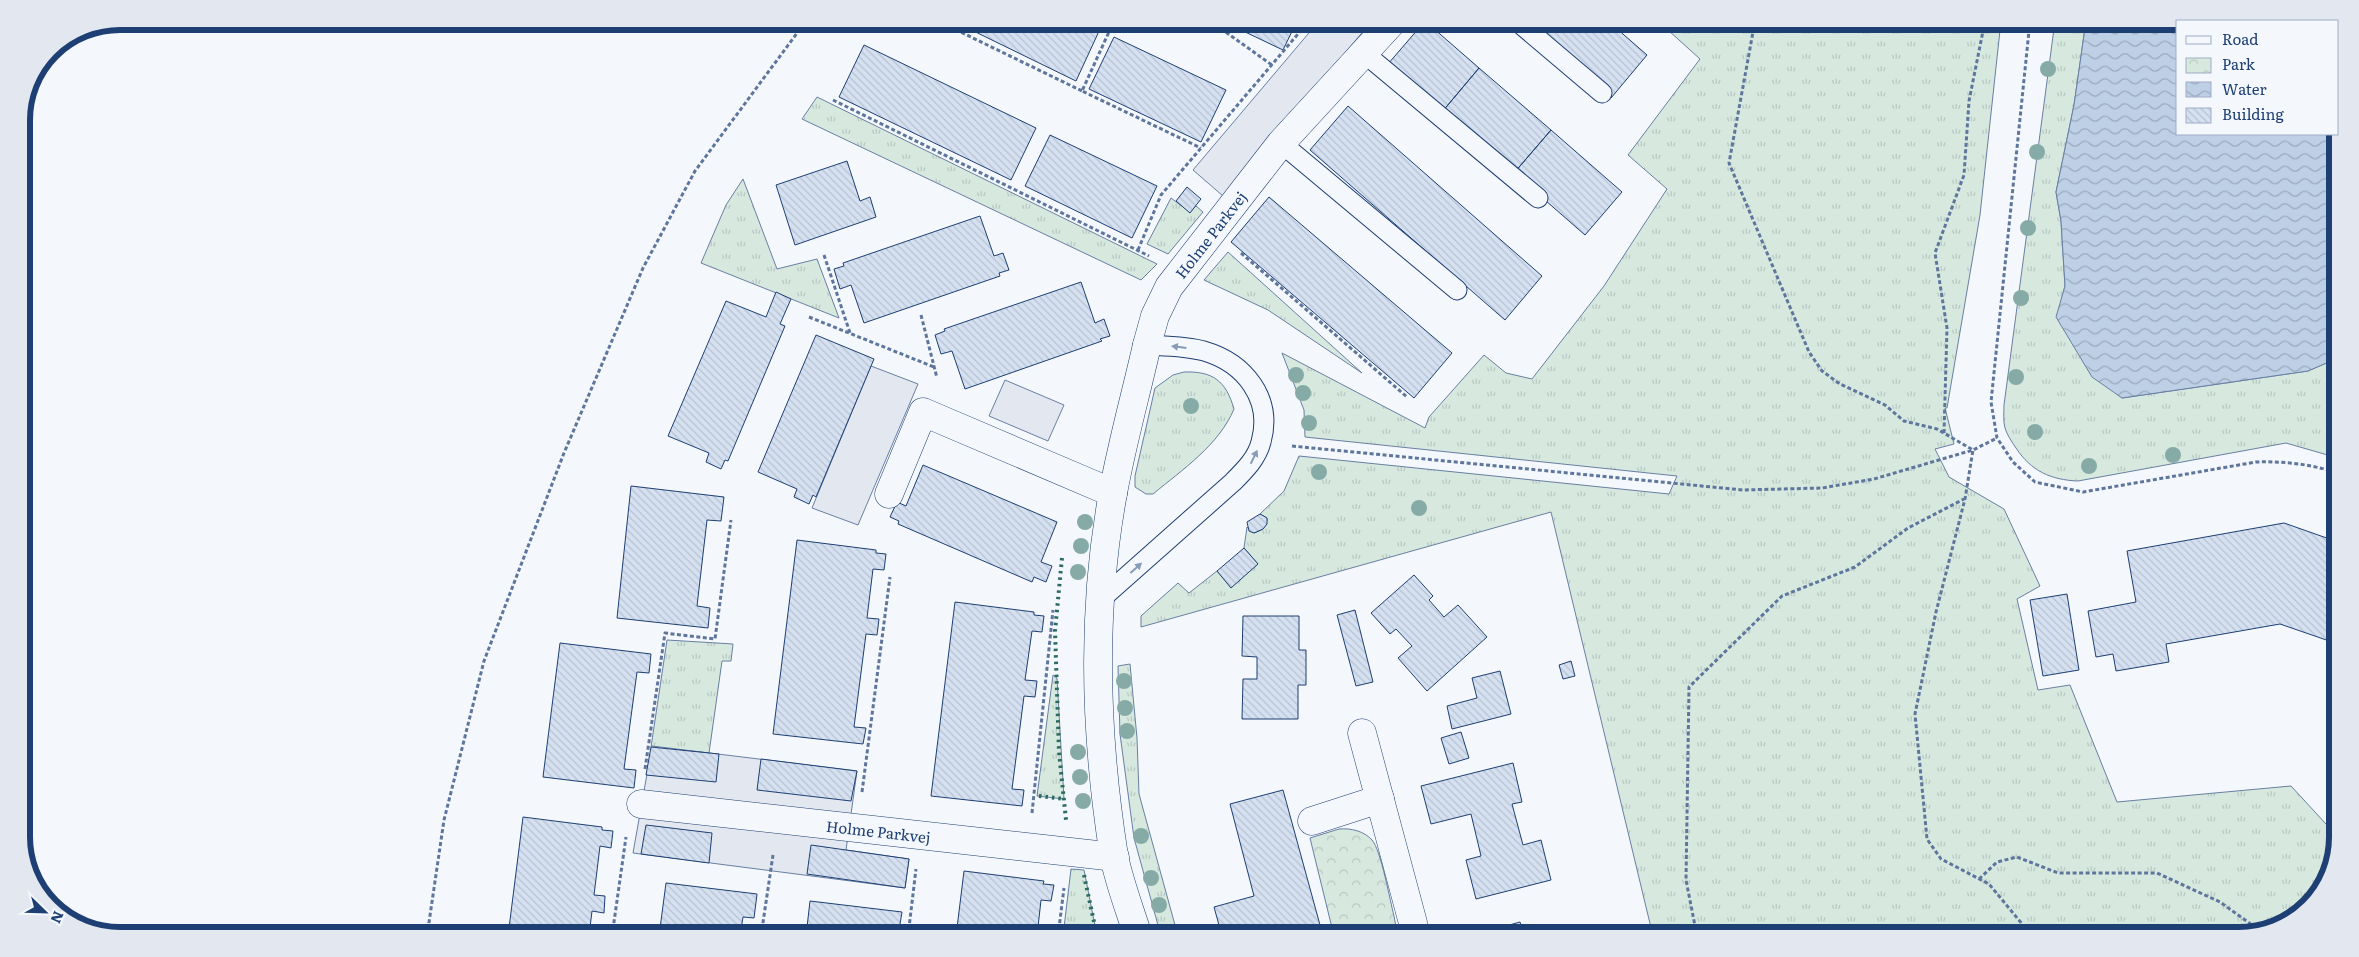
<svg xmlns="http://www.w3.org/2000/svg" width="2359" height="957" viewBox="0 0 2359 957" font-family="Literata,serif">
	<defs>
		<pattern id="grass-tufts" width="24" height="20" patternUnits="userSpaceOnUse" patternTransform="scale(1.25)"><rect width="24" height="20" fill="#d7e8df"/><path d="M3 7l-1-3M5 7V3M7 7l1-3M15 17l-1-3M17 17v-4M19 17l1-3" fill="none" stroke="#b8c8c3"/></pattern>
		<pattern id="park-crowns" width="20" height="18" patternUnits="userSpaceOnUse" patternTransform="scale(1.25)"><rect width="20" height="18" fill="#d7e8df"/><path d="M2 6a3 3 0 1 1 6 0M12 15a3 3 0 1 1 6 0" fill="none" stroke="#b8c8c3"/></pattern>
		<pattern id="water-waves" width="16" height="10" patternUnits="userSpaceOnUse" patternTransform="scale(1.25)"><rect width="16" height="10" fill="#bed0e5"/><path d="M0 5q4-4 8 0t8 0" fill="none" stroke="#9aaabe"/></pattern>
		<pattern id="building-back-hatch" width="6" height="6" patternUnits="userSpaceOnUse" patternTransform="scale(1.25)"><rect width="6" height="6" fill="#d5e0f0"/><path d="M-1 5l2 2M0 0l6 6M5-1l2 2" fill="none" stroke="#b6c1d1"/></pattern>
	</defs>
	<rect width="100%" height="100%" fill="#f4f7fb"/>
	<path fill="url(#grass-tufts)" stroke="#687fa3" d="M1658,21H2001L1980,215L1947,408H1945L1954,444L1935,449L1949,477L2004,509L2040,586L2017,599L2038,690L2070,685L2117,802L2291,786L2338,837L2330,875L2294,919L2240,936H1653L1551,512L1141,627V616L1178,583L1189,593L1217,571L1231,587L1258,564L1244,548L1247,527L1254,533C1262,530 1267,528 1267,518L1260,514L1284,491L1299,456L1669,494L1677,476L1305,437L1304,410L1282,353L1425,428L1429,417L1484,355L1506,373L1532,379L1604,286L1667,189L1628,155L1700,59Z
		M2055,21H2086L2074,105L2056,192L2061,221L2065,286L2057,317L2122,398L2308,371L2338,358V458L2286,443L2078,481C2051,480 2031,471 2016,448C2012,442 2007,435 2005,428C2003,421 2004,412 2004,405Z
		M817,97L1157,264L1141,280L802,119Z
		M743,179L777,269L817,259L839,318L701,263L726,205Z
		M1171,198L1190,212L1196,206L1203,212L1168,254L1147,244Z
		M1228,252L1362,373L1268,310L1204,280Z
		M1184,372C1213,371 1226,381 1234,409C1219,445 1182,470 1153,494H1146L1135,487V476L1155,388L1173,375Z
		M667,640L733,644L731,661H722L709,753L651,747Z
		M1130,664L1137,738L1139,794L1178,936H1161L1134,838L1120,734L1118,666Z
		M1053,675L1057,678L1064,799L1037,796Z
		M1071,869L1084,870L1097,936H1063Z"/>
	<path fill="url(#park-crowns)" stroke="#687fa3" d="M1339,829C1351,828 1364,831 1372,840C1381,850 1390,901 1394,916L1396,927L1393,936H1334L1310,838Z"/>
	<path fill="#e3e8f0" stroke="#687fa3" d="M1319,21H1372L1223,196L1193,170Z
		M871,366L918,384L858,525L812,508Z
		M1005,380L1064,405L1048,441L989,416Z
		M652,746L857,771L846,850L909,859L905,888L633,853Z"/>
	<path fill="url(#water-waves)" stroke="#687fa3" d="M2086,21H2178V134H2338V358L2308,371L2122,398L2092,377L2056,317L2065,286L2061,221L2056,192L2074,105Z"/>
	<path fill="url(#building-back-hatch)" stroke="#1d3f73" d="M953,21H1084L1100,29L1076,81Z
		M1222,21H1297L1283,50Z
		M1425,21L1479,68L1442,112L1388,64Z
		M1528,21H1608L1647,55L1611,98L1525,25Z
		M1114,37L1226,90L1201,142L1089,89Z
		M864,45L1036,128L1011,180L839,97Z
		M1479,68L1551,130L1514,173L1442,112Z
		M1348,106L1542,276L1505,320L1310,150Z
		M1551,130L1622,192L1585,235L1514,173Z
		M1050,135L1157,186L1132,238L1025,186Z
		M847,161L860,201L870,197L876,217L795,245L776,185Z
		M1187,187L1201,199L1190,213L1176,201Z
		M1269,197L1452,353L1414,398L1231,242Z
		M980,216L994,256L1003,253L1009,270L999,273L1000,276L864,323L851,285L840,289L834,269L844,266L843,263Z
		M1081,282L1095,323L1104,319L1110,336L1100,339L1102,341L965,389L952,351L941,354L935,335L945,331L944,329Z
		M776,292L791,299L780,324L785,326L728,461L725,460L721,469L706,462L709,453L668,436L726,301L766,317Z
		M816,335L874,359L816,497L813,495L809,504L794,497L797,489L758,472Z
		M2338,398V416L2335,399Z
		M923,465L1057,522L1041,562L1052,566L1046,582L1034,577L1032,582L898,524L899,521L890,517L897,502L906,506Z
		M631,486L724,497L721,521L707,520L697,606L710,608L708,628L617,618Z
		M1260,514L1267,518V524L1263,529L1254,533L1249,531L1247,522Z
		M2284,523L2338,542V644L2280,624L2166,644L2169,662L2116,671L2113,654L2096,657L2088,611L2136,602L2127,551Z
		M797,540L876,550V553L886,554L884,570L873,569L867,618L879,619L877,635L866,634L854,727L866,728L863,744L773,734Z
		M1244,548L1258,564L1231,588L1217,571Z
		M1414,575L1433,596L1429,600L1444,617L1458,605L1487,637L1427,691L1398,658L1412,646L1396,629L1390,634L1371,613Z
		M2067,594L2079,670L2043,676L2030,600Z
		M955,602L1034,612V615L1044,616L1042,632L1032,631L1025,680L1037,681L1035,697L1024,696L1012,789L1024,790L1022,806L931,796Z
		M1355,610L1373,682L1356,686L1337,615Z
		M1243,616H1299V650H1306V685H1298V719H1242L1243,679H1257V657L1242,656Z
		M560,643L651,654L649,673L637,672L624,769L636,770L634,788L543,777Z
		M1571,661L1575,676L1563,679L1559,665Z
		M1500,671L1511,714L1452,729L1447,706L1477,698L1472,678Z
		M1461,732L1469,758L1449,764L1441,738Z
		M651,747L719,754L716,782L646,775Z
		M761,759L857,771L851,801L757,790Z
		M1513,763L1522,802L1512,804L1523,845L1541,840L1551,880L1476,899L1466,860L1481,856L1471,814L1431,824L1421,786Z
		M1283,790L1323,936H1222L1214,907L1254,896L1230,804Z
		M523,817L602,827V830L613,831L611,848L600,846L594,895L605,896L604,913L592,911L589,936H508Z
		M646,825L712,833L709,863L641,854Z
		M811,845L909,859L905,888L807,874Z
		M964,871L1044,881L1043,884L1054,885L1051,901L1041,900L1037,936H956Z
		M666,883L757,894L754,918L743,917L740,936H659Z
		M810,901L902,912L898,936H806Z
		M1520,922L1524,936H1470Z"/>
	<g fill="none" stroke-linecap="round" stroke-linejoin="round">
		<defs>
			<path id="lane" d="M1517,21L1602,93
				M1364,53L1538,198
				M1281,143L1457,290
				M1100,600L1233,482C1245,470 1257,458 1261,442C1273,399 1245,363 1204,351C1186,346 1166,346 1147,345"/>
			<g id="street">
				<path id="s1" d="M1147,345L1155,316L1169,287L1281,143L1393,21"/>
				<path d="M889,494L923,412L1113,493"/>
				<path d="M1362,733L1413,923L1414,936"/>
				<path id="s2" d="M641,804L1115,857"/>
				<path d="M1312,821L1380,799"/>
			</g>
			<path id="secondary" d="M1138,936C1130,910 1119,882 1114,856C1095,736 1091,612 1113,493C1122,443 1136,394 1147,345"/>
		</defs>
		<use href="#lane" stroke="#1d3f73" stroke-width="21"/>
		<use href="#street" stroke="#1d3f73" stroke-width="29"/>
		<use href="#secondary" stroke="#1d3f73" stroke-width="29"/>
		<path stroke="#5e769c" stroke-width="3" stroke-dasharray="4 2.5" stroke-linecap="butt" d="M938,21L1082,91
			M1114,21L1082,91L1201,148
			M1210,21L1272,65
			M1755,21L1729,163L1809,352L1822,371L1840,384L1885,405L1904,421L1937,429L1973,450L1965,499L1936,612L1915,714L1927,839L1941,859L1989,884L2032,936
			M2030,21L1991,402L1997,438L2013,462L2035,482L2083,492L2256,462C2284,461 2310,464 2338,473
			M833,100L1149,256
			M1138,250L1161,195L1309,21
			M1241,253L1407,397
			M824,255L850,333
			M921,315L937,378
			M809,317L934,367
			M1944,433L1947,328L1935,253L1964,175L1969,101L1985,21
			M1292,446L1743,490L1822,488L1874,479L1973,450L1997,438
			M645,769L665,633L715,639L731,520
			M862,792L890,577
			M1032,813L1053,610
			M1979,879L1997,862L2017,857L2058,873H2157L2220,902L2259,930
			M427,936L444,820L484,661L564,453L643,268L695,171L806,21
			M612,936L626,837
			M761,936L773,855
			M908,936L916,869
			M1058,936L1064,888
			M1697,936L1686,880L1689,687L1782,596L1855,567L1908,528L1964,499"/>
		<use href="#lane" stroke="#f4f7fb" stroke-width="19"/>
		<use href="#street" stroke="#f4f7fb" stroke-width="28"/>
		<use href="#secondary" stroke="#f4f7fb" stroke-width="28"/>
		<path stroke="#2c6c60" stroke-width="4" stroke-dasharray="2.5 4" stroke-linecap="butt" d="M1062,558L1055,631L1059,752L1066,820
			M1039,796L1064,799
			M1084,875L1097,936"/>
	</g>
	<g fill="#86aba6">
		<circle cx="2048" cy="69" r="8"/>
		<circle cx="2037" cy="152" r="8"/>
		<circle cx="2028" cy="228" r="8"/>
		<circle cx="2021" cy="298" r="8"/>
		<circle cx="1296" cy="375" r="8"/>
		<circle cx="2016" cy="377" r="8"/>
		<circle cx="1303" cy="393" r="8"/>
		<circle cx="1191" cy="406" r="8"/>
		<circle cx="1309" cy="423" r="8"/>
		<circle cx="2035" cy="432" r="8"/>
		<circle cx="2173" cy="455" r="8"/>
		<circle cx="2089" cy="466" r="8"/>
		<circle cx="1319" cy="472" r="8"/>
		<circle cx="1419" cy="508" r="8"/>
		<circle cx="1085" cy="522" r="8"/>
		<circle cx="1081" cy="546" r="8"/>
		<circle cx="1078" cy="572" r="8"/>
		<circle cx="1124" cy="681" r="8"/>
		<circle cx="1125" cy="708" r="8"/>
		<circle cx="1127" cy="731" r="8"/>
		<circle cx="1078" cy="752" r="8"/>
		<circle cx="1080" cy="777" r="8"/>
		<circle cx="1083" cy="801" r="8"/>
		<circle cx="1141" cy="836" r="8"/>
		<circle cx="1151" cy="878" r="8"/>
		<circle cx="1159" cy="905" r="8"/>
	</g>
	<defs><path id="oneway-solid" d="M-6-.8H1V-3.2L6.5 0L1 3.2V.8H-6Z" transform="scale(1.25)"/></defs>
	<g fill="#889bb7">
		<use href="#oneway-solid" transform="translate(1179 347) rotate(-173)"/>
		<use href="#oneway-solid" transform="translate(1254 457) rotate(-64)"/>
		<use href="#oneway-solid" transform="translate(1136 568) rotate(-42)"/>
	</g>
	<g text-anchor="middle" dominant-baseline="central" stroke-width="4" stroke-linejoin="round" paint-order="stroke">
		<g font-size="15" fill="#1d3f73" stroke="#f4f7fb">
			<text stroke="none"><textPath href="#s1" startOffset="129">Holme Parkvej</textPath></text>
			<text stroke="none"><textPath href="#s2" startOffset="239">Holme Parkvej</textPath></text>
		</g>
	</g>
	<path d="M0 0H2359V957H0ZM120 30H2239A90 90 0 0 1 2329 120V837A90 90 0 0 1 2239 927H120A90 90 0 0 1 30 837V120A90 90 0 0 1 120 30Z" fill="#e3e8f0" fill-rule="evenodd"/>
	<path fill="none" stroke="#1d3f73" stroke-width="6" d="M120 30H2239A90 90 0 0 1 2329 120V837A90 90 0 0 1 2239 927H120A90 90 0 0 1 30 837V120A90 90 0 0 1 120 30Z"/>
	<rect x="2176" y="20" width="162" height="115" fill="#f4f7fb" stroke="#9eadc5"/>
	<rect x="2186" y="36" width="25" height="8" fill="#f4f7fb" stroke="#9eadc5"/>
	<text x="2222" y="45" font-size="15" fill="#1d3f73">Road</text>
	<rect x="2186" y="58" width="25" height="15" fill="url(#park-crowns)" stroke="#9eadc5"/>
	<text x="2222" y="70" font-size="15" fill="#1d3f73">Park</text>
	<rect x="2186" y="82" width="25" height="15" fill="url(#water-waves)" stroke="#9eadc5"/>
	<text x="2222" y="95" font-size="15" fill="#1d3f73">Water</text>
	<rect x="2186" y="108" width="25" height="15" fill="url(#building-back-hatch)" stroke="#9eadc5"/>
	<text x="2222" y="120" font-size="15" fill="#1d3f73">Building</text>
	<g transform="translate(45 912) rotate(113)" stroke="#f4f7fb" stroke-width="4" paint-order="stroke">
	<path d="M0-4L9 19L0 12L-9 19Z" fill="#1d3f73"/>
	<text y="-8" font-size="14" font-weight="bold" text-anchor="middle" fill="#1d3f73">N</text>
	</g>
</svg>
